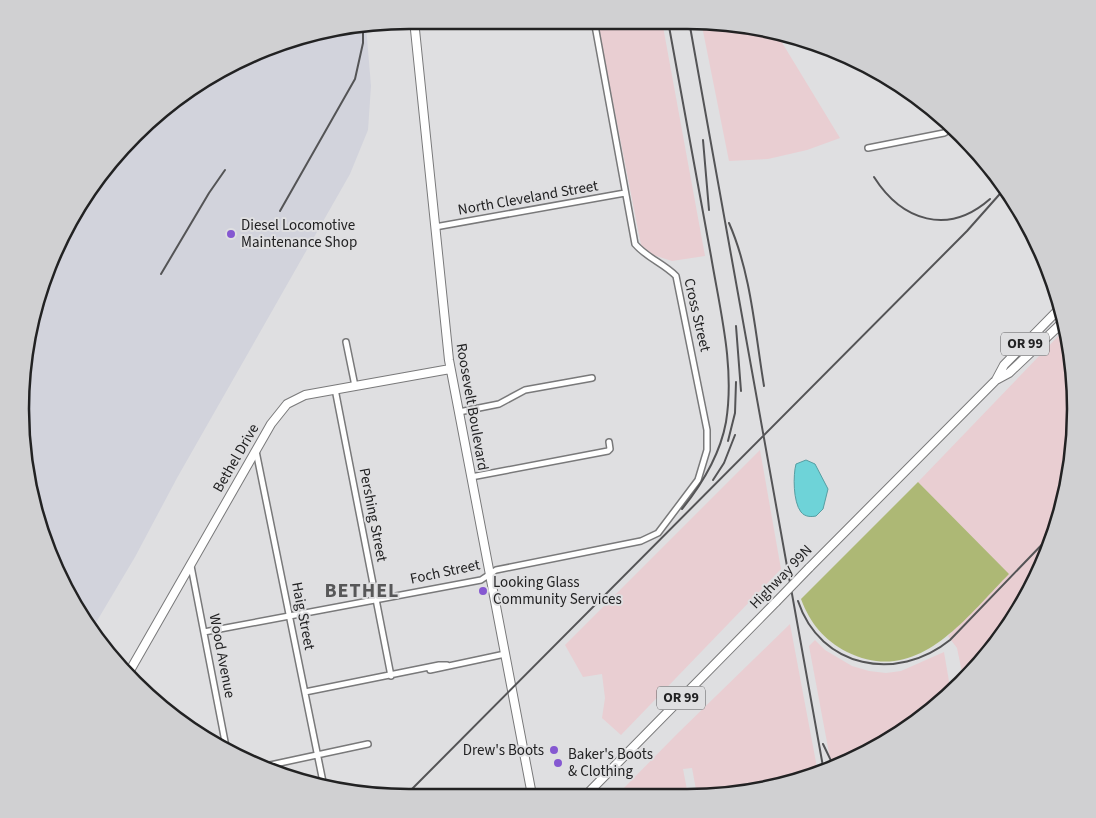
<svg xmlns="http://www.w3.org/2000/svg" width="1096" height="818" viewBox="0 0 1096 818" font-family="'Source Sans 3',sans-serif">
	<rect width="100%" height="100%" fill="#dfdfe1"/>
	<path fill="#d2d3dc" d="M366,26L371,86L368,130L350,174L177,478L135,557L91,631L86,625L41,534L21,434L28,333L60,237L117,152L214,72L308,33Z"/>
	<path fill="#e9ced2" d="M597,21H662L705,256L672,261L653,255L641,245Z
		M701,21L775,31L840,138L807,150L768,159L729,161Z
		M1067,327L1076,409L1069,485L1046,558L1011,625L964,682L957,648L948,636L1008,574L918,482Z
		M760,450L781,569L621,735L602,718L605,698L602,674L583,677L565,645Z
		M790,624L818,773L737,795H697L692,768L683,769L688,795H622L621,791L677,734Z
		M815,640L825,650L852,666L869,671L886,673L901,671L944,652L951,693L903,732L832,769L809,646Z"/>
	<path fill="#adb875" d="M918,482L1009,574C965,618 918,687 847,652C824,640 810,623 801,599Z"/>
	<path fill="#6ed3d8" stroke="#579ea2" d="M806,460L815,464L828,489L823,509L816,516C811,517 805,517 801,512C793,502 793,475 796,464Z"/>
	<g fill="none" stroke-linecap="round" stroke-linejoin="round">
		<defs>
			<path id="street" d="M868,148L944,133L954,127
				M435,227L625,193
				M346,342L355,386
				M335,389L391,676
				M459,412L499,404L525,390L592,378
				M256,451L324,787
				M471,477L608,451L610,449L609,442
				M191,566L227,752
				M204,632L481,580L496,570L641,541L658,533L698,480L707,450V430L676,276C663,263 647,258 635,244L594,20
				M430,670L505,654
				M305,692L439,665H447
				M261,767L368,744"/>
			<path id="secondary" d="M414,20L449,360L532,795
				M128,674L271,424L287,404L305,395L450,369"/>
			<path id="primary" d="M996,380L1009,373L1065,320
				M809,568L996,380L1004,365L1061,307
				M586,795L776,602"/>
		</defs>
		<use href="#street" stroke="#79797a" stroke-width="8"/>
		<use href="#secondary" stroke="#79797a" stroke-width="10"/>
		<use href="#primary" stroke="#79797a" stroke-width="10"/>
		<use href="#street" stroke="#fff" stroke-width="5"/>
		<use href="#secondary" stroke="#fff" stroke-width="8"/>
		<use href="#primary" stroke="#fff" stroke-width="8"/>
		<path stroke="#545456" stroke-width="2" d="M668,21C682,99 697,177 711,256C720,310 735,367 726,422C720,455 703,483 682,509
			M689,21L824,772
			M703,140L709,210
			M874,177C902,221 948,236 990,199
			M280,211L355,79L363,43V26
			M729,223C751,273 755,332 764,386
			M161,274L209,193L225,170
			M736,326L741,391
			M728,441L735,413L736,382
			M713,480L724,463L735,435
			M798,601C820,668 897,683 950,640L1054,532
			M823,744L835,769
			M406,795L967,231L1006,187"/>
		<defs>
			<path id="primary-bridge" d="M776,602L809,568"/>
		</defs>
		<use href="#primary-bridge" stroke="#79797a" stroke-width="10" stroke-linecap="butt"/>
		<use href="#primary-bridge" stroke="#fff" stroke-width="8"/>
	</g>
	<g fill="#8558d1" stroke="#dfdfe1" stroke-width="2">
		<circle cx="231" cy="234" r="5"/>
		<circle cx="483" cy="591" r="5"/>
		<circle cx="554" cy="750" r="5"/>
		<circle cx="558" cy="763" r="5"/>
	</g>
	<g text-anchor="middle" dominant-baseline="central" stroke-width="4" stroke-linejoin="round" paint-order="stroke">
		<g fill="#dfdfe1" stroke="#5b5b5c" stroke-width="1">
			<rect x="1001" y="332.5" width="48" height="23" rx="4"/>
			<rect x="657" y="686.5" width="48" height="23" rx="4"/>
		</g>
		<g font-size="14" font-weight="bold" fill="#222223">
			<text x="1025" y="344">OR 99</text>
			<text x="681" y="698">OR 99</text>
		</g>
		<g font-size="15" fill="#222223" stroke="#dfdfe1">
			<text transform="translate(528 198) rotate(-10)">North Cleveland Street</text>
			<text transform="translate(697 315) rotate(77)">Cross Street</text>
			<text transform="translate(472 407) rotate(80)">Roosevelt Boulevard</text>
			<text transform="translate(236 458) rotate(-60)">Bethel Drive</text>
			<text transform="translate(373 515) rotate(79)">Pershing Street</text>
			<text transform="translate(445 572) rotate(-12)">Foch Street</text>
			<text transform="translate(781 577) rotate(-46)">Highway 99N</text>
			<text transform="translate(303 616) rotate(79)">Haig Street</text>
			<text transform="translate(222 656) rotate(79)">Wood Avenue</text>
		</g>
		<g font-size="15" fill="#222223" stroke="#dfdfe1" text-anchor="start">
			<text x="241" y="225">Diesel Locomotive<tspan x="241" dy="17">Maintenance Shop</tspan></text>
			<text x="493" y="582">Looking Glass<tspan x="493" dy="17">Community Services</tspan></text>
			<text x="544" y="750" text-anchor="end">Drew's Boots</text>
			<text x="568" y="754">Baker's Boots<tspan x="568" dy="17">&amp; Clothing</tspan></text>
		</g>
		<g font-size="20" font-weight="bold" letter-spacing="1" fill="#575758" stroke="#dfdfe1">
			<text x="362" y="591">BETHEL</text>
		</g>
	</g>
	<path d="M0 0H1096V818H0ZM409 29H687A380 380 0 0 1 1067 409V409A380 380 0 0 1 687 789H409A380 380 0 0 1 29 409V409A380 380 0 0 1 409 29Z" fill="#d0d0d2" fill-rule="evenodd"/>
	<path fill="none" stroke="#222223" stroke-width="2.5" d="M409 29H687A380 380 0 0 1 1067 409V409A380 380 0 0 1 687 789H409A380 380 0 0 1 29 409V409A380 380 0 0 1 409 29Z"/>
</svg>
